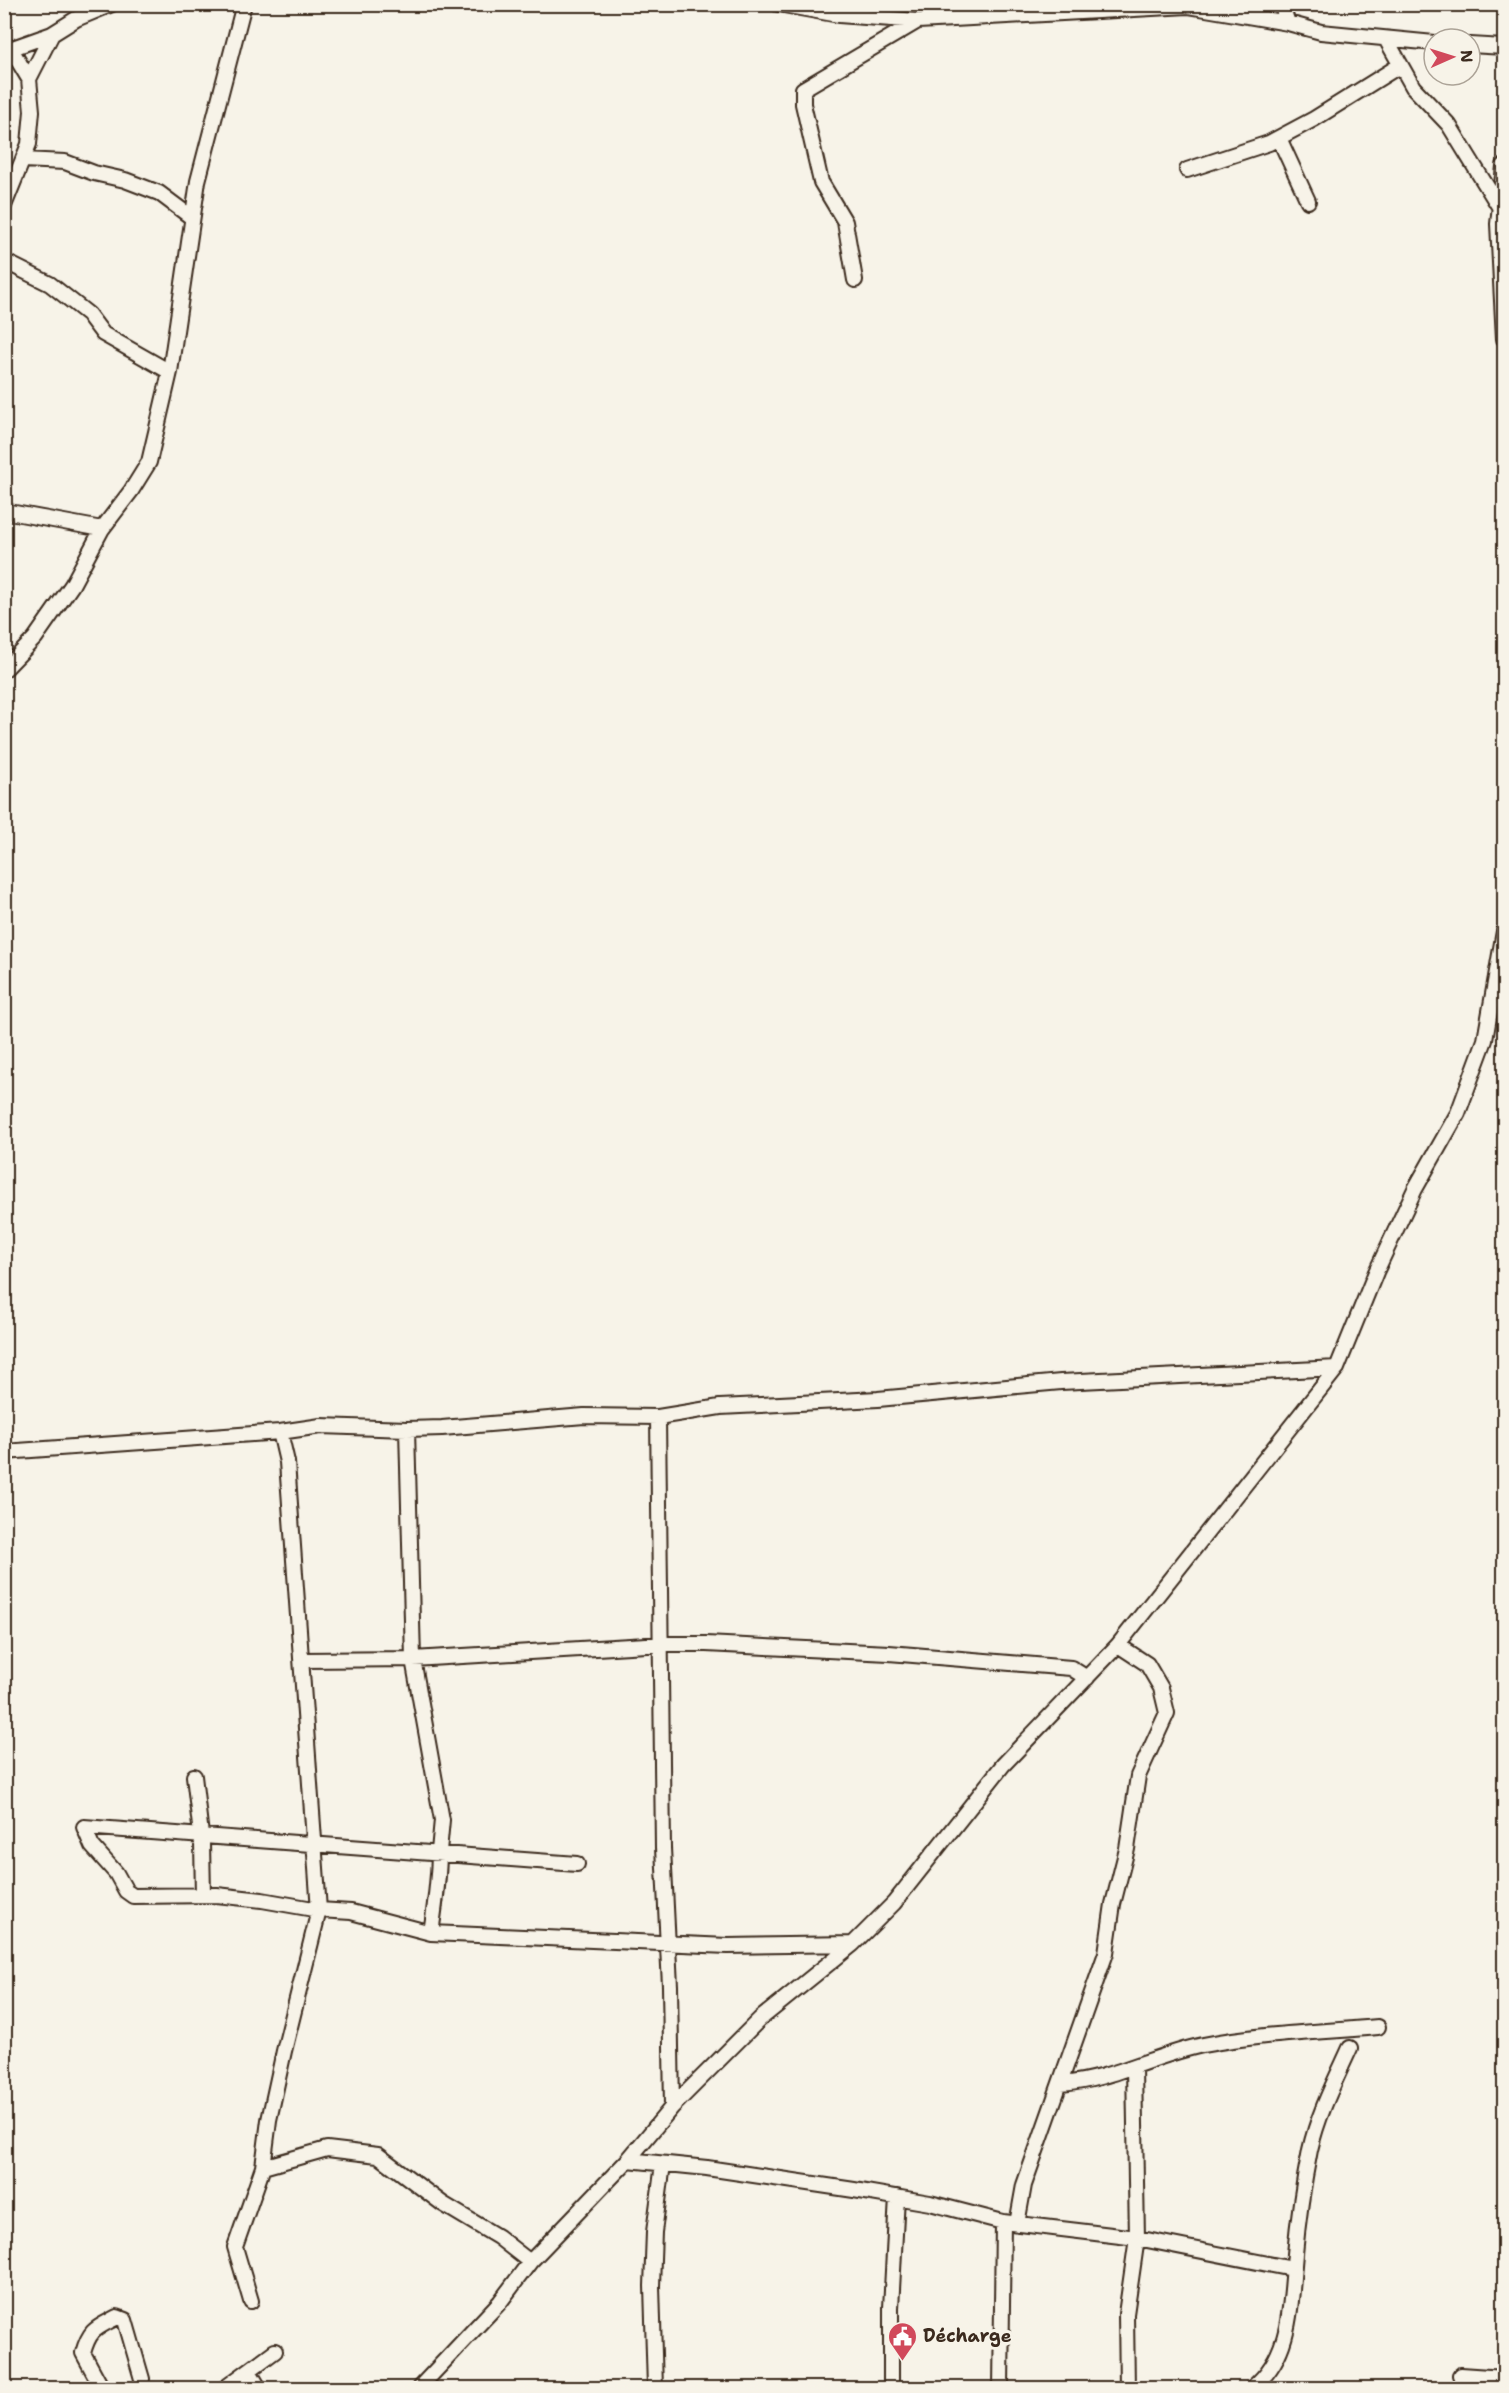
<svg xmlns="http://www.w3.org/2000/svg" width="1509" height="2393" viewBox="0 0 1509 2393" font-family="'Shantell Sans',sans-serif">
	<rect width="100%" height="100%" fill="#f7f3e8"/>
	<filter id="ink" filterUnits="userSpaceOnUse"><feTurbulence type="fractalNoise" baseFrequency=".0167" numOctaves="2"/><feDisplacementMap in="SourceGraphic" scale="12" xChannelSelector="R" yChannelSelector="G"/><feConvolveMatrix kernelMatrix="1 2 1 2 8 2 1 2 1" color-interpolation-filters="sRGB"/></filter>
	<g filter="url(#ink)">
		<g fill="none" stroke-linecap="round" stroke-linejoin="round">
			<defs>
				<path id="minor" d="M778,4L839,15L918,21L1188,6L1288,23L1321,32L1434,43
					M1281,4L1288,23
					M1386,39L1413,87L1449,125L1500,208
					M1470,45L1504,47
					M4,48L11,49L29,79
					M4,51L52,34L76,19L112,4
					M1279,138L1308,201
					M23,160L65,162L94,173L125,180L159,193L191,217
					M1504,166L1498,224L1504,339
					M1187,170L1269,143L1314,119L1399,66
					M4,206L29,144L32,111L29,79L52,34
					M4,261L50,284L88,314L103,334L170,372
					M855,280L845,222L821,182L803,104V89L918,21
					M4,511L102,529
					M4,670L35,638L72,585L102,529L131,491L149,462L170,372L198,181L244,4
					M658,1417L663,1848L670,1986L672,2107
					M4,1452L280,1432
					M303,1660L413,1659L663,1644H706L889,1653L1071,1668L1087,1678
					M194,1776L202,1843L203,1895
					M577,1864C413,1852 249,1840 84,1827L92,1846L116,1873L126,1891L133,1896L217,1895L262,1900L319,1910L351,1912L431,1933C435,1906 439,1879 439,1851L442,1820L413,1659L407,1429L442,1428L584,1416L658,1417L720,1407L878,1399L1061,1382L1337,1368
					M431,1933L728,1946L853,1944
					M1061,2084C1111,2080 1154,2055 1203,2045C1260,2034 1320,2032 1378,2027
					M628,2160L707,2168L854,2190L930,2203L1003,2222L1137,2238L1293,2269
					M263,2167L327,2149L378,2155L443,2204L498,2237L530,2262
					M1017,2224L1024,2185L1106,1953L1113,1904L1127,1849L1138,1776L1167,1713L1161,1688L1147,1664L1118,1645
					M251,2301L235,2247L263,2167L269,2120L284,2051L319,1910L287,1462L280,1432L321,1426L407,1429
					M249,2371L259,2388
					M102,2388L83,2353C90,2328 97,2328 117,2317L125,2320L142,2379
					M225,2388L275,2351
					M419,2388L500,2302L530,2262L628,2160L672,2107L760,2019L853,1944L894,1903L1003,1765L1118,1645L1337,1368L1376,1272L1415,1189L1458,1113L1485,1040L1504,931
					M655,2388L652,2286L654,2232L663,2164
					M891,2388V2308L897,2197
					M1001,2388L1003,2222
					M1127,2388L1126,2314L1137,2238L1134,2067
					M1252,2388C1293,2355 1290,2303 1295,2254C1298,2219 1303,2185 1310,2150C1318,2114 1335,2081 1350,2048
					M1460,2388L1466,2387L1460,2375L1504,2378"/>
			</defs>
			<use href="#minor" stroke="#3b2a1e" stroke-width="18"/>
			<use href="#minor" stroke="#f7f3e8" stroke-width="14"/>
		</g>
	</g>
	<defs>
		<symbol id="civic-pin" viewBox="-11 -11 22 30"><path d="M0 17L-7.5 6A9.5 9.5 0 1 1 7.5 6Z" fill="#d1495b" stroke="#f7f3e8"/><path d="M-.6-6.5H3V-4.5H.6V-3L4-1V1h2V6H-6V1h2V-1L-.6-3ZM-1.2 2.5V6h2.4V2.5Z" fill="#fff"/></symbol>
	</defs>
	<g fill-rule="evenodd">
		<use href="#civic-pin" x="886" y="2320" width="33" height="45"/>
	</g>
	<g text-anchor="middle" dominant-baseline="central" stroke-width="6" stroke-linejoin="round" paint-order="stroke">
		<g font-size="18" font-weight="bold" fill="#3b2a1e" stroke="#f7f3e8" text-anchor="start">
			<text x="923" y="2336">Décharge</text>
		</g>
	</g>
	<rect width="1509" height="2393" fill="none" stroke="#f7f3e8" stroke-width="24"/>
	<rect x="12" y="12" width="1485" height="2369" fill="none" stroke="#3b2a1e" stroke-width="2" filter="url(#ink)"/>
	<g transform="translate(1452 57) rotate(87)"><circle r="28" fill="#f7f3e8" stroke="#aca397" stroke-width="1.5"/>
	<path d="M0-4.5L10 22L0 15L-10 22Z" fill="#d1495b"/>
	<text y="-9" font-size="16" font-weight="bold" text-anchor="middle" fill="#3b2a1e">N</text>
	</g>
</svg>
